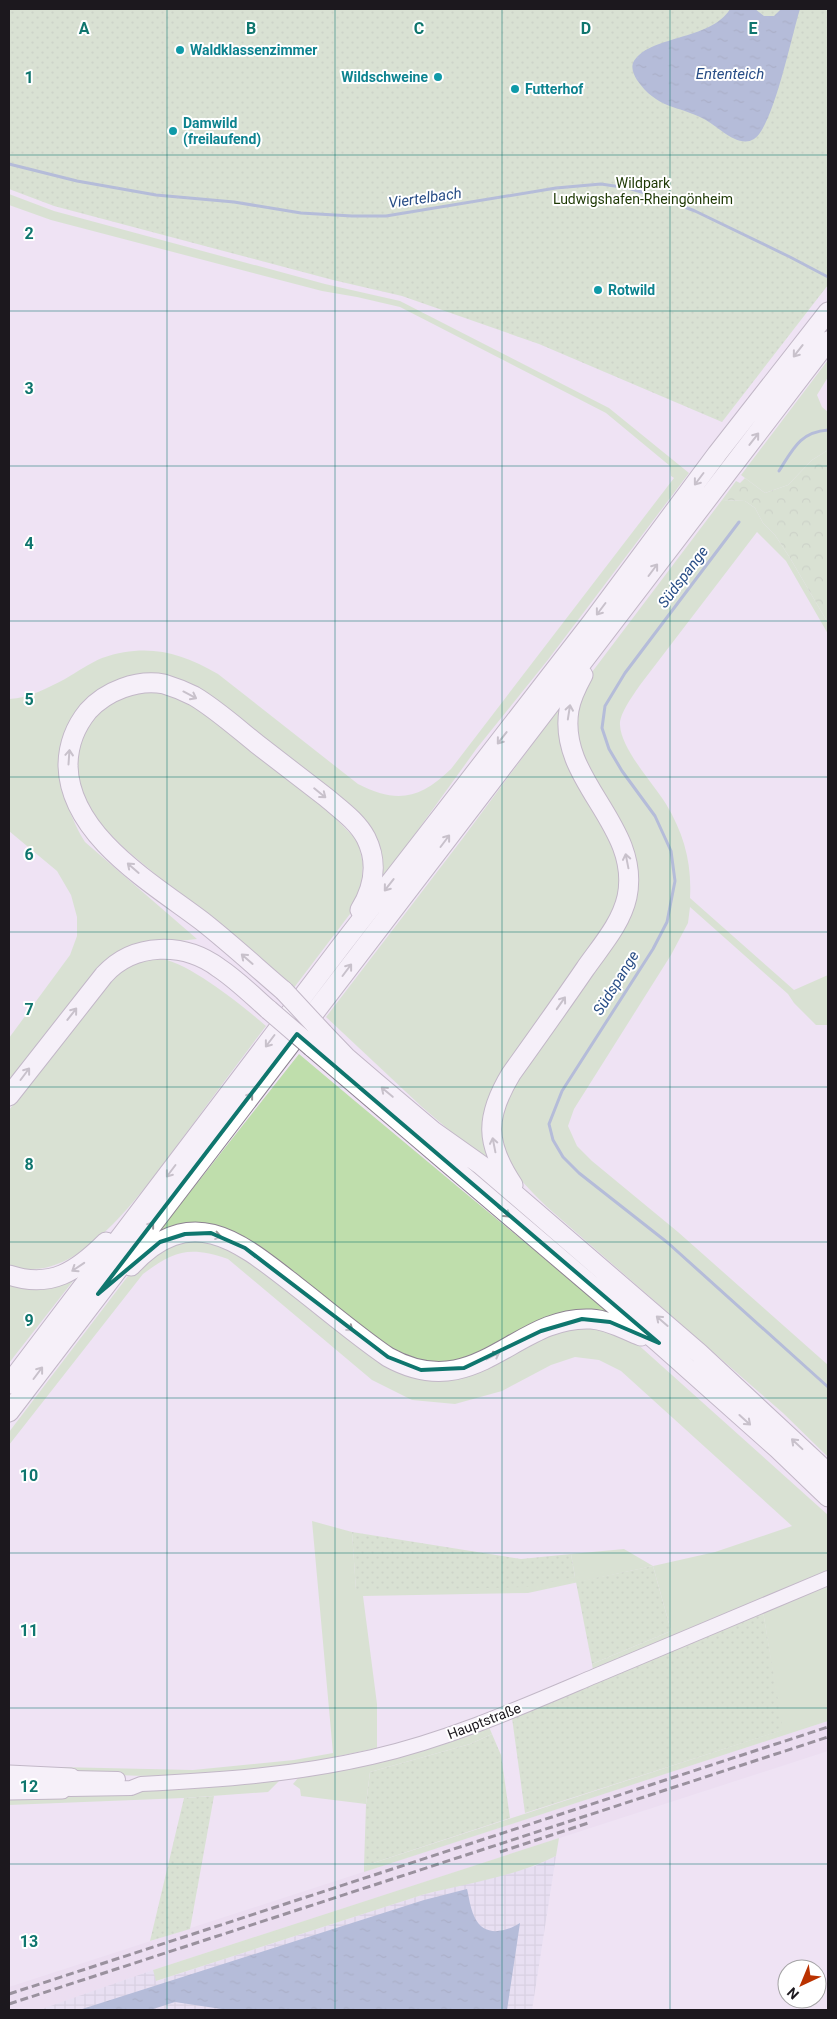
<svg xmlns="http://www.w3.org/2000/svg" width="837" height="2019" viewBox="0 0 837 2019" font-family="Roboto,sans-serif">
	<defs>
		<pattern id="industrial-grid" width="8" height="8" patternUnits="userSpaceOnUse" patternTransform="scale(1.25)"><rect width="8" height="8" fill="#dfdaf0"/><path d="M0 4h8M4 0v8" fill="none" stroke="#bfbacd"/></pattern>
		<pattern id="forest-crowns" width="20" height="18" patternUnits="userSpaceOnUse" patternTransform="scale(1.25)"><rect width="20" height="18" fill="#bfdeac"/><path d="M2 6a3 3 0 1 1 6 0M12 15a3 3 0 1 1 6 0" fill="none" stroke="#a4be94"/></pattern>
		<pattern id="park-dots" width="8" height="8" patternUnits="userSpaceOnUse" patternTransform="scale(1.25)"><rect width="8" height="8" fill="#bfdeac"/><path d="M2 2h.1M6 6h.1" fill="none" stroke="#a4be94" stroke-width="1.8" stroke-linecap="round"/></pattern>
		<pattern id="water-ripples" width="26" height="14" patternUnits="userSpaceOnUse" patternTransform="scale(1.25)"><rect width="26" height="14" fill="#6f8cb8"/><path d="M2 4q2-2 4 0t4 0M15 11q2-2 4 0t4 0" fill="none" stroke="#5a7195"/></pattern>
	</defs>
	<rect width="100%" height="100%" fill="#efe3f4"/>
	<path fill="#e8d7ee" d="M828,1721V1751L153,1970L40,2010H9V1987Z"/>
	<path fill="url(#industrial-grid)" d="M556,1856L532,2010H39L153,1970L157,1981L422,1895L535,1866Z"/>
	<path fill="#bfdeac" d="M9,194L54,211L325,284L400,301L609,408L689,473L547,661L477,748L379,884L354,816L150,675C137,684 69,727 65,735C50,764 69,817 85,842L197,939L140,945L9,1089V1038L70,955L77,936V917L71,895L57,871L9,831V699C30,698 47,688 65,679C77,672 90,663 102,658C147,643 179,652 218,674L358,784C397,804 420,799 451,769L674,478L671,476L670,466L606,413L400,307L357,297L322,291L51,220L9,205Z
		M828,360V377L817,395L822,407L828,412V450L812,460L788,485L765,493L741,475Z
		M722,500L745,501L755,508L763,523L775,535L790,558L828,623V634L786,561L757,532L640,685C634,694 619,714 620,725C621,749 653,783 666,804C684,834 692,863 690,898L794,990L828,975V1025H816L794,1003L788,994L690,907L688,923L671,955L574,1109L568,1126L577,1146L592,1161L678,1232L828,1365V1457L783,1413L547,1207C523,1183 495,1158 498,1121C498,1114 502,1106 504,1098L635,885L585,763L575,733L577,708L586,680Z
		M154,689L193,704L318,801L358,841L363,864L361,891L350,914L293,989L124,848L99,823L83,802L75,777L80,736L89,718L113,698Z
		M566,699L567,752L609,830L622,884L615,912L498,1088L497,1171L422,1107L326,1017L463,838Z
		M144,959C150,959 157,958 163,959C192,965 243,1006 266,1026C241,1059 217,1091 193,1124C158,1169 94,1271 31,1269C23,1269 16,1269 9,1265V1110L109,980L126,967Z
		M299,1054C404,1143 510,1229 615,1318L599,1315L488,1352L436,1365L399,1355L252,1244L227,1230L210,1226L153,1239Z
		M183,1240L229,1244L425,1378L573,1326L611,1329L634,1341L828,1515V1570L593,1670L592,1664L671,1631L653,1566L528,1593L363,1596L377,1704V1748C319,1761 260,1771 200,1775C153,1778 106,1774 59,1773V1767L193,1770L294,1760L333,1753L312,1521L352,1532L356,1590L575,1577L571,1554L624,1549L653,1566L715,1552L792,1526L621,1371L599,1360L575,1357L551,1365L502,1391L455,1404L412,1400L372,1380L228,1259C190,1246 175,1250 143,1274L9,1445V1432L131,1272L142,1261Z
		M77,1276L9,1363V1280Z
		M828,1583V1721L364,1872V1866L782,1730L763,1611Z
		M489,1727L492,1734L470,1744L370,1772L366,1804L301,1796L300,1789L293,1784L298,1778L345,1769Z
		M279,1781L268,1792L184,1798L9,1805V1794L183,1789Z
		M559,1838L556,1856C514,1877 468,1883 422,1895L156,1981L153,1970Z"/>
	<path fill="url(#forest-crowns)" d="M828,450V623L790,558L775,535L763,523L755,508L745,501L722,500L736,481L740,483L745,478L765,493L788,485L812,460Z"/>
	<path fill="url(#park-dots)" d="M9,9H828V285L722,422L539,344L402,296L333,280L54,206L9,189Z
		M352,1532L521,1559L571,1554L575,1577L527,1587L356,1591Z
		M653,1566L671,1631L592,1664L576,1582Z
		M763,1611L783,1730L525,1813L512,1718Z
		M492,1734L501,1755L510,1818L364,1866L366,1804L370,1772L470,1744Z
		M214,1796L190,1929L150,1941L184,1798Z"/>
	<path fill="url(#water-ripples)" d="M730,9H755L764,16H774L781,9H800C792,34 773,128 754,139C738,149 718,126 704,119C677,105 657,109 637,80C634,75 631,69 633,63C647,35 711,41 730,9Z
		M467,1889C469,1897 470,1907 474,1916C483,1937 504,1933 520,1923L507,2010H228L175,2002L150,2010H79L424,1900Z"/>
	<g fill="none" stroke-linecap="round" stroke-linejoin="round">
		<path stroke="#6f8cb8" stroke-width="3" d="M9,164L77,181L156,195L234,202L301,213L352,216H386L556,188L601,184L628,188L658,197L695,211L790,257L828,277
			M779,471C793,449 800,432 828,430
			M739,522L625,673L605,706L602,728L609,749L622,771L655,816L671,851L675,881L667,922L653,949L562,1091L549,1124L553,1140L563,1157L579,1173L668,1243L828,1387"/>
		<defs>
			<path id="secondary" d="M71,1778L118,1779
				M70,1789L131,1788L141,1784C220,1780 294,1775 372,1757C450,1739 522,1707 595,1676C673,1643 751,1610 828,1578"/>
			<path id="highway" d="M284,991C257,968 230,943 202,921C152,883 70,836 68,766C68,746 75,727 88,711C106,691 137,679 164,684C174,687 184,691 194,696C216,709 237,728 257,744C280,762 304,780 327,798C341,810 357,821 366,838C378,862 374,887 360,910
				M323,1033L347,1058L375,1082L433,1131L481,1165L699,1353L828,1473
				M312,1047L659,1343L778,1449L828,1497
				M9,1096L104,975C134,942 184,942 219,968C237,980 253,996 269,1010
				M513,1185C485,1143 485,1117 511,1074C536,1039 561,1004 585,969C601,946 621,924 627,897C642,825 557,781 569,710C571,698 577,686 583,675
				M131,1266C192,1200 241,1243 296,1286C327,1310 356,1335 388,1357C476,1406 515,1315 591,1319C609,1320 625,1330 641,1336
				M9,1275C51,1289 77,1271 106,1242
				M9,1384L341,946L592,622L717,454L828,312
				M9,1412L828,341
				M9,1775L71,1778
				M9,1790L62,1789"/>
		</defs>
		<use href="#secondary" stroke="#8d8291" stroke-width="16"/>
		<use href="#highway" stroke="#8d8291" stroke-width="21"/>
		<use href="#secondary" stroke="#fff" stroke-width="14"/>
		<use href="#highway" stroke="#fff" stroke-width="19"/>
		<path stroke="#332e35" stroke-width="3" stroke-dasharray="8 4" stroke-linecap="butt" d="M500,1852L588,1823
			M9,1994L828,1727
			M9,2004L828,1737"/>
		<defs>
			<path id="highway-bridge" d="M284,991L323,1033
				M269,1010L312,1047"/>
		</defs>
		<use href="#highway-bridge" stroke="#8d8291" stroke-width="21" stroke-linecap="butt"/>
		<use href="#highway-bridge" stroke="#fff" stroke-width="19"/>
	</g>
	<defs><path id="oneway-shaft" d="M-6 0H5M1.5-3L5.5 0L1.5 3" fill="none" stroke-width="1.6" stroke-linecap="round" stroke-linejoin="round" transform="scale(1.25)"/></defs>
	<g stroke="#99979a">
		<use href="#oneway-shaft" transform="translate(798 351) rotate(128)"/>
		<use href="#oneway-shaft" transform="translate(754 439) rotate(-52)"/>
		<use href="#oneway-shaft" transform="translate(699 479) rotate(127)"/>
		<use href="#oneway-shaft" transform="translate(653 570) rotate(-53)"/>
		<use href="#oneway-shaft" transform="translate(601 609) rotate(127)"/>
		<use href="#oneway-shaft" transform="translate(190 695) rotate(28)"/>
		<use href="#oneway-shaft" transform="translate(569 712) rotate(-81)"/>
		<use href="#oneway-shaft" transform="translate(502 738) rotate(128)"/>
		<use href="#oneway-shaft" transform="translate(69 757) rotate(-86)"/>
		<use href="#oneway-shaft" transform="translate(320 793) rotate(39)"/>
		<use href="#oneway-shaft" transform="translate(445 841) rotate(-53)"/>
		<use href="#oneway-shaft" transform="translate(627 861) rotate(-101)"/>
		<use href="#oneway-shaft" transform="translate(133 868) rotate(-139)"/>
		<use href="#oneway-shaft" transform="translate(389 885) rotate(128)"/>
		<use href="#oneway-shaft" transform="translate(247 959) rotate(-139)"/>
		<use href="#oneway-shaft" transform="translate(347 970) rotate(-53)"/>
		<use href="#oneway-shaft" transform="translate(561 1003) rotate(-55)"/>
		<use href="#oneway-shaft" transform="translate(72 1014) rotate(-52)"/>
		<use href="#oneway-shaft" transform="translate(270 1041) rotate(127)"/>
		<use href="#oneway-shaft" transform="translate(25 1074) rotate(-53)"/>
		<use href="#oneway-shaft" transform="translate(387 1092) rotate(-140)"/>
		<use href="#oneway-shaft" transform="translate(248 1099) rotate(-53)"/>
		<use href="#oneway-shaft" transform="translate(494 1145) rotate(-101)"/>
		<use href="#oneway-shaft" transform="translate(171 1171) rotate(127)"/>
		<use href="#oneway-shaft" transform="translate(504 1212) rotate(40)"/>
		<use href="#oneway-shaft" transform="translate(149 1228) rotate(-53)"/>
		<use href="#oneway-shaft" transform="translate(214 1235) rotate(11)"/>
		<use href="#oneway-shaft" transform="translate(78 1267) rotate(146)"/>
		<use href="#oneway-shaft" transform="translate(662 1321) rotate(-139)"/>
		<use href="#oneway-shaft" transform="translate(347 1326) rotate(38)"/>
		<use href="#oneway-shaft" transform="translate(493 1356) rotate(-27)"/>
		<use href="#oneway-shaft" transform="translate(38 1373) rotate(-53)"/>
		<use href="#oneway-shaft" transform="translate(745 1420) rotate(42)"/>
		<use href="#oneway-shaft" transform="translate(797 1444) rotate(-137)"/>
	</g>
	<path d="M0 0H837V2019H0ZM297,1034L659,1343L610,1322L582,1319L541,1331L464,1368L421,1370L388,1357L245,1248L211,1233L185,1234L160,1242L98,1294Z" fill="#efe3f4" fill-opacity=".55" fill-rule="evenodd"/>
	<path fill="none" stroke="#0f766e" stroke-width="4" stroke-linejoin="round" d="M297,1034L659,1343L610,1322L582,1319L541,1331L464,1368L421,1370L388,1357L245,1248L211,1233L185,1234L160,1242L98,1294Z"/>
	<path fill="none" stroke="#0f766e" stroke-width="1" stroke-opacity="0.55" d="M167,9V2010M335,9V2010M502,9V2010M670,9V2010M9,155H828M9,311H828M9,466H828M9,621H828M9,777H828M9,932H828M9,1087H828M9,1242H828M9,1398H828M9,1553H828M9,1708H828M9,1864H828"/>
	<g fill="#0f9aa8" stroke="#fff" stroke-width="2">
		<circle cx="180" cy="50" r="5"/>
		<circle cx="438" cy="77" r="5"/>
		<circle cx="515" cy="89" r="5"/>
		<circle cx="173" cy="131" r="5"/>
		<circle cx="598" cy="290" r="5"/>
	</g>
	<g text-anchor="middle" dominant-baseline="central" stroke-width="4" stroke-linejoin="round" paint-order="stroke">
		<g font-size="14" font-weight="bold" fill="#0d838f" stroke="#fff" text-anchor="start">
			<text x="190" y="50">Waldklassenzimmer</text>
			<text x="428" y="77" text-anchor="end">Wildschweine</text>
			<text x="525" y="89">Futterhof</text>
			<text x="183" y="123">Damwild<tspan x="183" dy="16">(freilaufend)</tspan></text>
			<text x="608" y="290">Rotwild</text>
		</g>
		<g font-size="14" fill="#1d3803" stroke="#fff">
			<text x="643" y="183">Wildpark<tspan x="643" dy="16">Ludwigshafen-Rheingönheim</tspan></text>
		</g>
		<g font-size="14" fill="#1c181e" stroke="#fff">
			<text transform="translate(484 1721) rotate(-21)">Hauptstraße</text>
		</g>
		<g font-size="15" font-style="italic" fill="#284d86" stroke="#fff">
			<text x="730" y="74">Ententeich</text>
			<text transform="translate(425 198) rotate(-8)">Viertelbach</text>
			<text transform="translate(683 577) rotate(-53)">Südspange</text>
			<text transform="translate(616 983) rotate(-58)">Südspange</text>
		</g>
	</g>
	<g font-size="16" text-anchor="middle" font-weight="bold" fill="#0f766e" stroke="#fff" stroke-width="4" stroke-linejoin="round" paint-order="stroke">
		<text x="84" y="34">A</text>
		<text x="251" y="34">B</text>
		<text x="419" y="34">C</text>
		<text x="586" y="34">D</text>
		<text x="753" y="34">E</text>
		<text x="29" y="83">1</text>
		<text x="29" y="239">2</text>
		<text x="29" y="394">3</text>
		<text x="29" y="549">4</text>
		<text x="29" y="705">5</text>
		<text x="29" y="860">6</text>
		<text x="29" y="1015">7</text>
		<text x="29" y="1170">8</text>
		<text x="29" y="1326">9</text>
		<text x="29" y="1481">10</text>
		<text x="29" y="1636">11</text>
		<text x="29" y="1792">12</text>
		<text x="29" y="1947">13</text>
	</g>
	<rect width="837" height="2019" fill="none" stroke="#1c181e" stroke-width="20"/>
	<g transform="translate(802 1984) rotate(224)"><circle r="24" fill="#ffffff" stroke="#a4a3a5"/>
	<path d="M0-4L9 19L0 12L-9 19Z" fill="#ba3200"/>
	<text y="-8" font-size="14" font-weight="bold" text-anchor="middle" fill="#1c181e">N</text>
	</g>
</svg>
